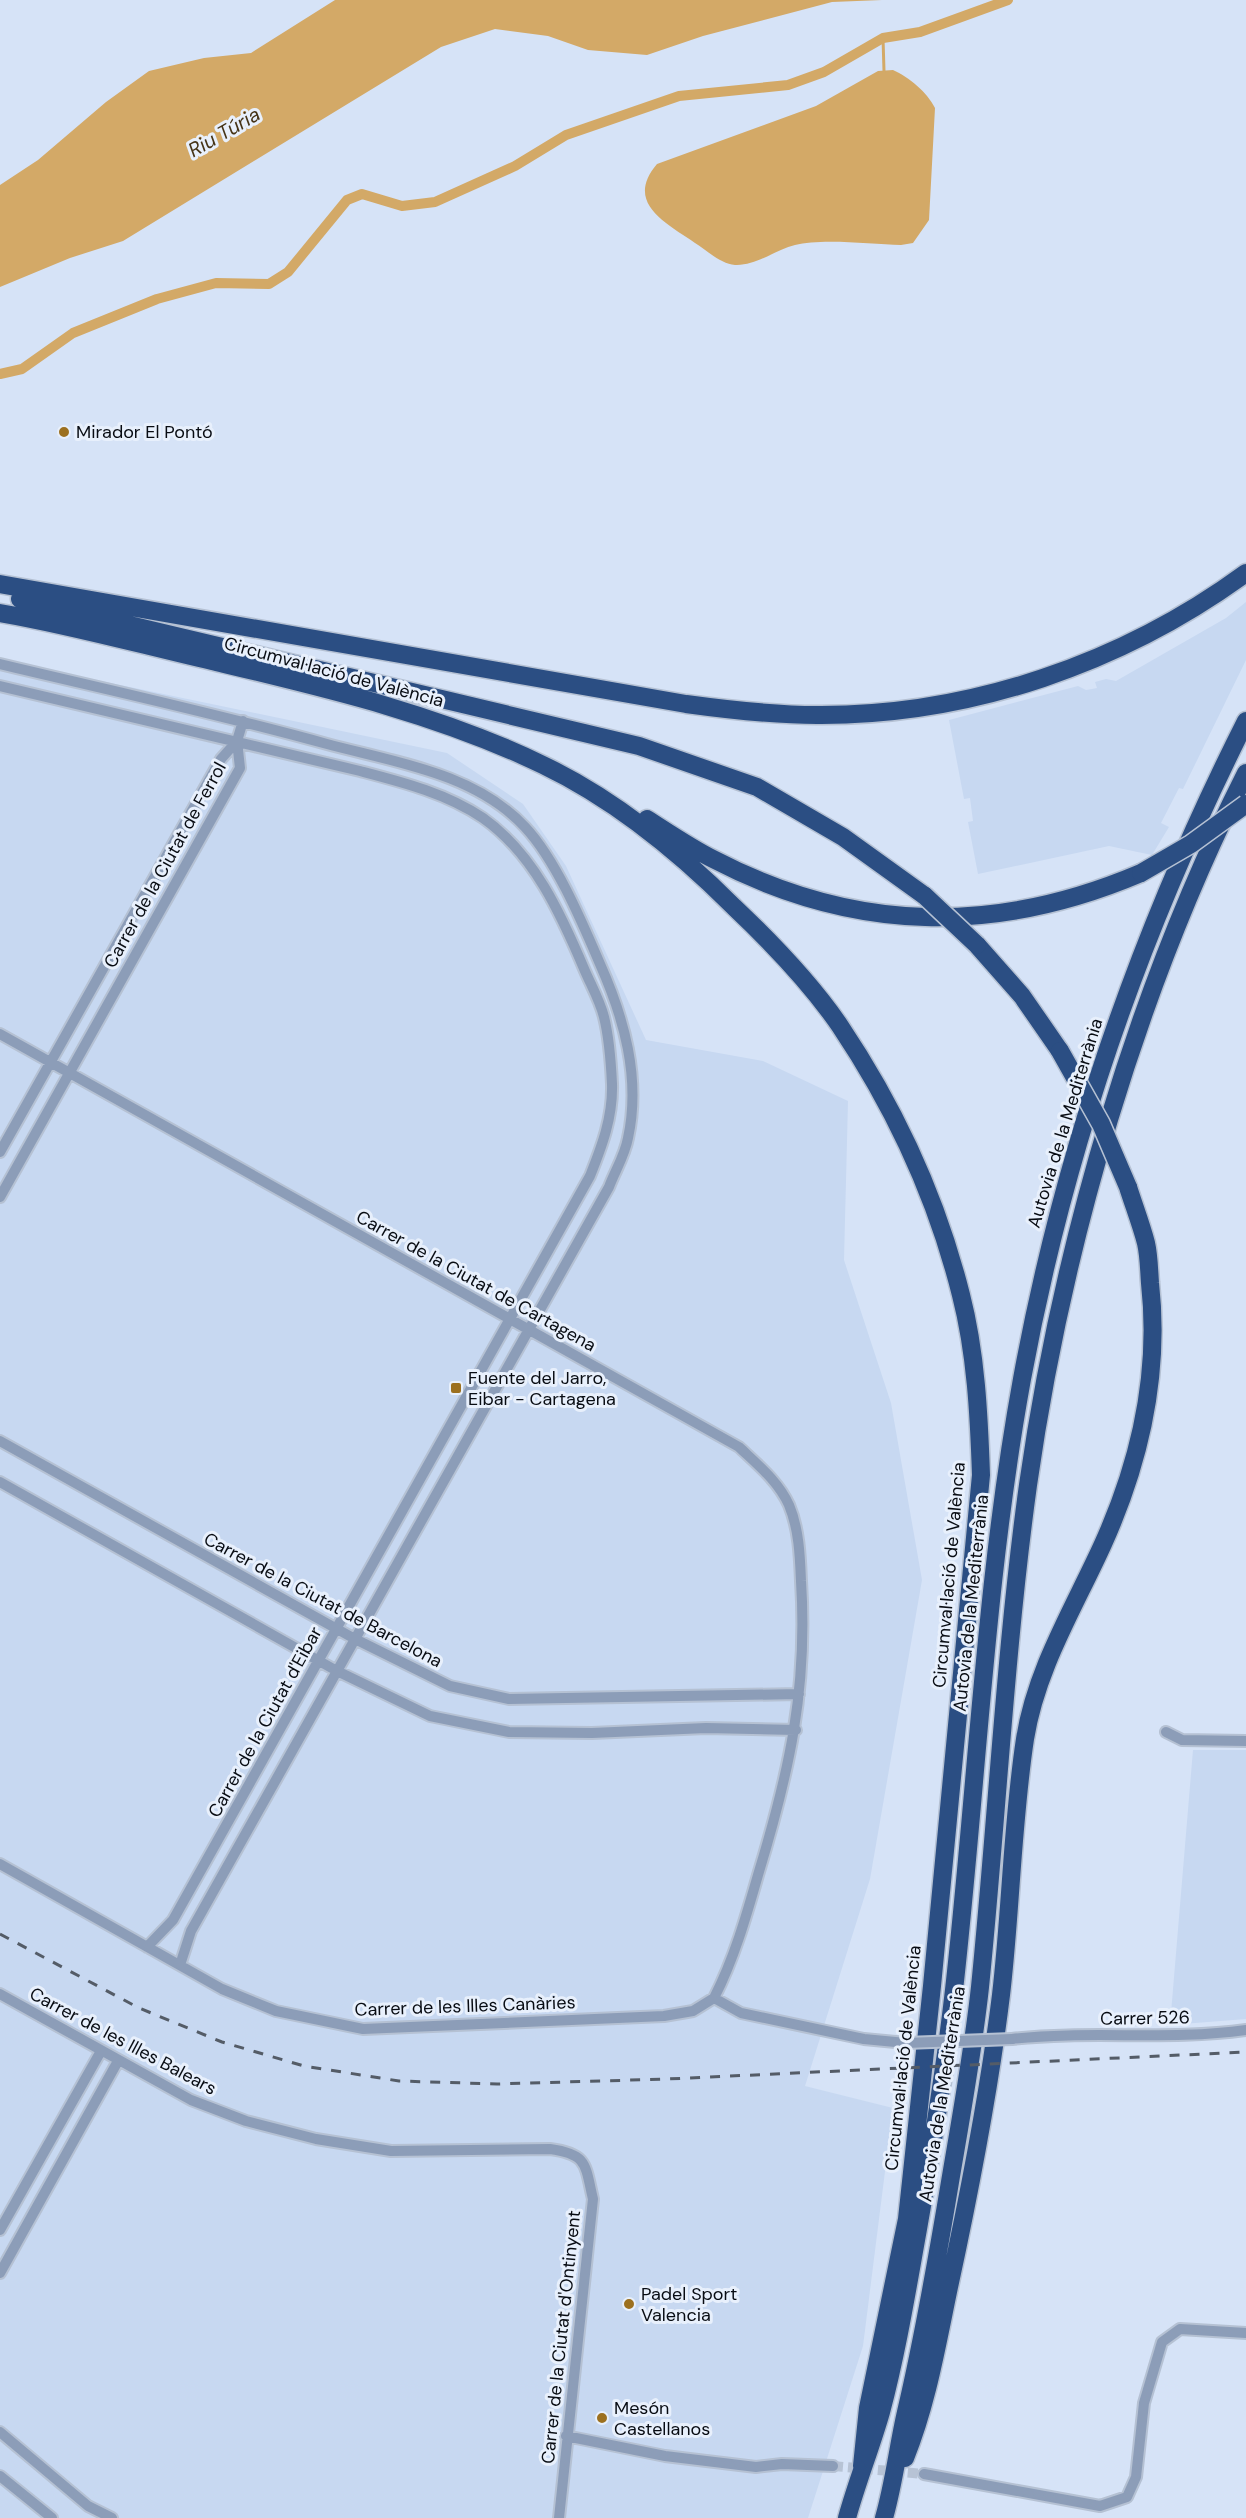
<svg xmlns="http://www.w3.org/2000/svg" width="1246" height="2518" viewBox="0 0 1246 2518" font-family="'DM Sans',sans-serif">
	<rect width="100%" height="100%" fill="#d6e3f7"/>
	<path fill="#c7d8f1" d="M1246,602V660L1183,789L1179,788L1161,823L1169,827L1152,855L1109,846L978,874L968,822L973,821L970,798L964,799L949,720L1078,686L1086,690L1092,689L1097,688L1095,682L1106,679L1116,681L1226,618Z
		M0,660L447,753L523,804L566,866L646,1040L763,1061L848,1101L844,1260L891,1403L922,1580L870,1879L805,2086L893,2108L863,2346L808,2518H0Z
		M1193,1750H1246V2019L1170,2025Z"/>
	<path fill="#d3a967" d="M335,0H882L832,2L703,36L647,55L588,50L548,36L495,29L441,47L123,241L70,258L0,287V185L38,160L106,102L149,71L204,58L251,53Z
		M893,70C909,77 927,92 935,108L929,220L913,243L901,245C872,244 821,238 795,245C775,250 756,266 735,265C721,264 706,250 695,243C666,223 624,203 657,164L816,106L878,71Z"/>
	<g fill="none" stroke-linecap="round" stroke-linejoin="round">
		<path stroke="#d3a967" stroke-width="3" d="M883,38L884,71"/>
		<path stroke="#d3a967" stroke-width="10" d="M0,374L22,369L73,333L157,299L216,283L269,284L288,272L347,200L362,194L402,206L435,202L515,166L566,135L679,96L788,85L824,72L883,38L920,32L1008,0"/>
		<path stroke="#b7c3d5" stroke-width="10" stroke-dasharray="10 5" stroke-linecap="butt" d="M833,2466L924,2474"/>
		<defs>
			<path id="minor" d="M0,664C109,690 219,714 327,744C394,762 475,773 525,827C556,860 582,922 600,964C624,1018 641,1078 628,1138C625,1155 615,1171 609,1187L191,1931L180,1965
				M0,686L360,771C402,782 446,793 483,818C534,854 561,914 585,971C591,985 600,1001 604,1017C609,1037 611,1063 612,1084C613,1117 602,1146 590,1176L173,1920L147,1947
				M0,1034L739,1447C758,1465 778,1481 789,1505C799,1529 800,1556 801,1581C808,1689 789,1773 758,1875C746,1917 734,1959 714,1998
				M0,1152L221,759L237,741
				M0,1197L240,768L237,741L243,721
				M0,1441L355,1639L450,1686L509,1699L799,1694
				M0,1482L337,1671L430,1716L509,1732L592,1733L706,1728L796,1730
				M1166,1732L1182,1740L1246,1741
				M0,1864L222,1989L276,2011L363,2029L664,2016L693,2011L714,1998
				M0,1994L191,2100L246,2121L316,2139L391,2151L550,2149C588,2154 585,2165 593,2199L559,2518
				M714,1998L741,2013L864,2039L906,2043
				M1012,2039C1090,2030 1169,2041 1246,2030
				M0,2230L101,2051
				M0,2273L118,2061
				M0,2432L88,2506L112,2518
				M566,2436L665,2456L756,2467L782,2464L833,2466
				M924,2474L1100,2506L1127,2497L1136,2477L1144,2403L1162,2342L1180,2329L1246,2333
				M0,2476L52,2518"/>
			<path id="motorway" d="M0,584L686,704C730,710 773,715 817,715C970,716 1123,663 1246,573
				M20,599L639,746L757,787L843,837L925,896
				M0,613C71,625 142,645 212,661C325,688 438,714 543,765C614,799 679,852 734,907C772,943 810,982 840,1026C895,1108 937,1199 961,1295C976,1353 979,1416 981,1475L932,1986L907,2219L868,2408L862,2466
				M647,819C669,833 691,848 713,859C855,933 995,935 1141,873
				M977,945L1022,996L1060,1051
				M905,2458C927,2404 937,2344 949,2287C970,2190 989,2093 1001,1995C1011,1910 1012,1824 1025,1739C1036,1669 1074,1608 1103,1544C1140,1462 1160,1373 1150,1283C1149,1270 1149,1256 1146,1243C1141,1224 1134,1206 1128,1187
				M847,2518C857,2482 871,2447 881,2412C897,2352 907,2290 918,2229C932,2149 945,2070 954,1990C977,1786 985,1581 1022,1379C1064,1150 1141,929 1246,721
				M884,2518C894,2483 898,2447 906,2412C924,2336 937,2260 950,2182C961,2117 973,2052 980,1987C997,1819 1005,1651 1028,1485C1062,1246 1137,988 1246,773"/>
		</defs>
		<use href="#minor" stroke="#b5c1d3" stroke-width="14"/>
		<use href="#motorway" stroke="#b5c1d3" stroke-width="21"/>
		<use href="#minor" stroke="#8c9db8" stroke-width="10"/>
		<use href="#motorway" stroke="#2b4e83" stroke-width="18"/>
		<path stroke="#545c67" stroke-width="3" stroke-dasharray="10 10" stroke-linecap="butt" d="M0,1934L139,2008L222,2042L304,2066L399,2081L497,2084L667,2079L1246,2052"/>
		<defs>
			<path id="minor-bridge" d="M906,2043L1012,2039"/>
			<path id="motorway-bridge" d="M1141,873L1191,844L1246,804
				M925,896L977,945
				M1060,1051L1101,1124L1128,1187"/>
		</defs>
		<use href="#minor-bridge" stroke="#b5c1d3" stroke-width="14" stroke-linecap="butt"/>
		<use href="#motorway-bridge" stroke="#b5c1d3" stroke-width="21" stroke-linecap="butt"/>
		<use href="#minor-bridge" stroke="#8c9db8" stroke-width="10"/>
		<use href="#motorway-bridge" stroke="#2b4e83" stroke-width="18"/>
	</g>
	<g fill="#9c701f" stroke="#e8f0fc" stroke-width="2">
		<circle cx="64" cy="432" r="6"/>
		<rect x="450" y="1382" width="12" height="12" rx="3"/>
		<circle cx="629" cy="2304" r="6"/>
		<circle cx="602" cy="2418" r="6"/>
	</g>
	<g text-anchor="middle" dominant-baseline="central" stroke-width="6" stroke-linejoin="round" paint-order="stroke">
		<g font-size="18" fill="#080c13" stroke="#e8f0fc" text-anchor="start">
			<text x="76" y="432">Mirador El Pontó</text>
			<text x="468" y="1378">Fuente del Jarro,<tspan x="468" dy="21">Eibar - Cartagena</tspan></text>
			<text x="641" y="2294">Padel Sport<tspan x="641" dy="21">Valencia</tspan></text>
			<text x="614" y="2408">Mesón<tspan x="614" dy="21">Castellanos</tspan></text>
		</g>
		<g font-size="18" fill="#080c13" stroke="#e8f0fc">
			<text transform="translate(334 672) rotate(15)">Circumval·lació de València</text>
			<text transform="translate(165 865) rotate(-61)">Carrer de la Ciutat de Ferrol</text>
			<text transform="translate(1065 1123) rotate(-73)">Autovia de la Mediterrània</text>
			<text transform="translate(476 1281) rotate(29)">Carrer de la Ciutat de Cartagena</text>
			<text transform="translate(949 1575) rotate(-85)">Circumval·lació de València</text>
			<text transform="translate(323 1600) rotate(28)">Carrer de la Ciutat de Barcelona</text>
			<text transform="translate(971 1603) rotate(-84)">Autovia de la Mediterrània</text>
			<text transform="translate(265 1722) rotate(-61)">Carrer de la Ciutat d'Eibar</text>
			<text transform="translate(465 2006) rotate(-2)">Carrer de les Illes Canàries</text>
			<text transform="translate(1145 2018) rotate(-1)">Carrer 526</text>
			<text transform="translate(123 2041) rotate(28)">Carrer de les Illes Balears</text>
			<text transform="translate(903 2058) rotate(-84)">Circumval·lació de València</text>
			<text transform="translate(942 2094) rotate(-81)">Autovia de la Mediterrània</text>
			<text transform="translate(561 2337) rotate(-84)">Carrer de la Ciutat d'Ontinyent</text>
		</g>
		<g font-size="20" font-style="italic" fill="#463417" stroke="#e8f0fc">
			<text transform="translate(224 132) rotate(-30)">Riu Túria</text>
		</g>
	</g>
</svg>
